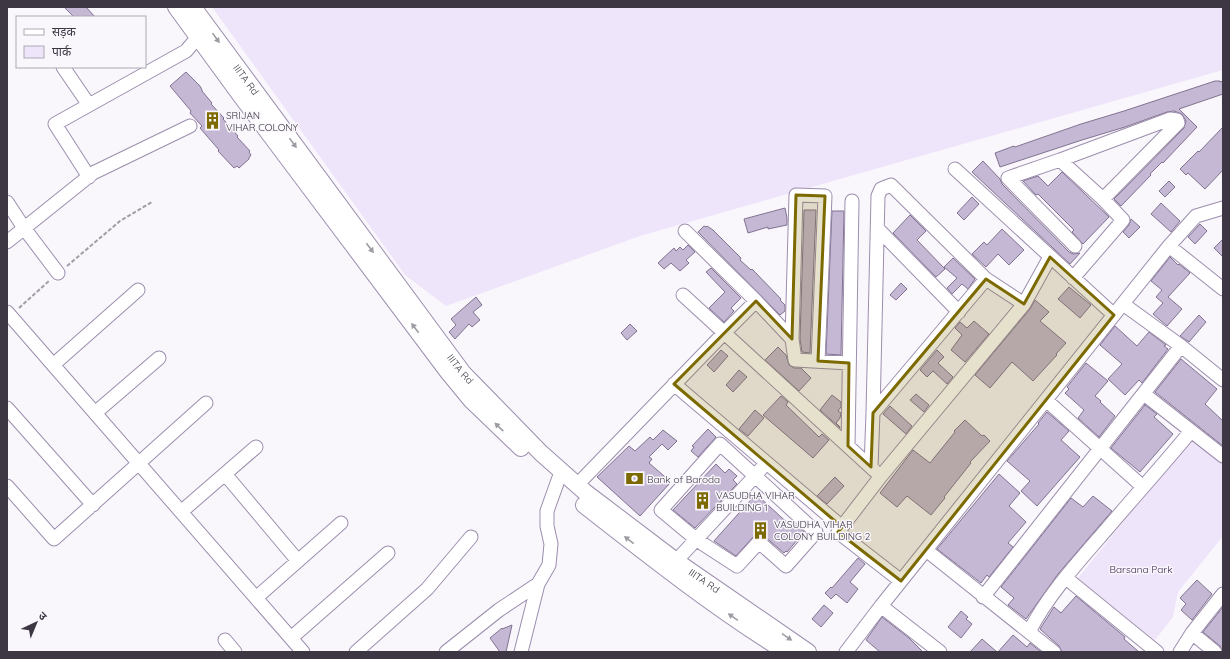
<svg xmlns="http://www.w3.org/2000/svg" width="1230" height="659" viewBox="0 0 1230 659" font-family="Quicksand,'Noto Sans Devanagari',sans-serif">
	<rect width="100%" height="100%" fill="#f9f6fc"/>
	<path fill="#efe5fb" d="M212,7H1223V70L640,236L446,306L405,275Z
		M1191,438L1223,465V536L1178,592L1173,617L1155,640L1078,578Z"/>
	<path fill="#c5b8d4" stroke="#817391" d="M64,7H86L95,17H74Z
		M186,72L200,86L202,90V91L212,103L211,104L224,118L223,119L238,136L237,137L250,151L249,152L251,155L249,158V159L239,168L237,166L234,168L218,151L219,150L200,128L202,126L190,113L191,111L170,86Z
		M1215,81H1220V82L1223,81V94L1179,109L1197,127L1163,163L1162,162L1150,174L1151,175L1121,206L1114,199L1184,128L1186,121L1182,114L1174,111L1167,112L1125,127L1082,140L1000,167L995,153L1014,146L1015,147L1081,124L1124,111Z
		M1223,127V170L1205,189L1188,173L1186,175L1180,169L1198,151L1199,152Z
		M983,161L1000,179L1002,184L1069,252L1073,254L1080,253L1070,264L972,172Z
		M1062,172L1109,217L1083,244L1072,232L1074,230L1038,194L1036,195L1023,181L1038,176L1048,186Z
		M1169,181L1175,187L1165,197L1159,191Z
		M972,197L979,204L964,220L957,213Z
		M1161,203L1180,221L1171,232L1151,214Z
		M785,208L787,218V225L768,229V227L748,233L744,219Z
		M804,210H816L810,353L802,352L800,339Z
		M832,211H844L841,355L826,354Z
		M910,215L926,231L917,240L945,269L936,277L893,233Z
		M1131,219L1140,227L1129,238L1123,232L1129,225Z
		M1200,224L1207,231L1195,244L1188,237Z
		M704,226L706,227L707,226L713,230L741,258L740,260L751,270L752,269L781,299L780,300L785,305V311L780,315L698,232Z
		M1002,229L1024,250L1009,265L998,254L986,267L972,254L984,242L987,245Z
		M1223,239V257L1214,248Z
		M688,245L695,252L686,260L689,263L680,271L671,263L664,269L658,263L674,248L676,251L680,247L683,250Z
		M1170,257L1178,265L1179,264L1190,273L1168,297L1182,309L1167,326L1153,314L1163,303L1156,297L1162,290L1151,281Z
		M953,258L975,279L968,289L962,284L952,294L947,288L957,278L944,267Z
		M711,268L741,298L731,308L734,311L724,322L709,308L725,292L706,272Z
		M901,283L907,289L896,300L890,295Z
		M1069,287L1091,305L1080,318L1058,299Z
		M476,297L482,305L473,312L480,320L472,327L469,324L455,339L449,332L456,325L451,319Z
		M1035,300L1049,312L1040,321L1066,343L1056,354L1057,355L1033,381L1012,362L990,388L975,375L1030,309Z
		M1199,315L1206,322L1189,342L1180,336Z
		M974,321L989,334L965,362L951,350L962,335L955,328L960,322L967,328Z
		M630,324L637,331L627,340L621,333Z
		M1115,326L1137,346L1149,332L1166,345L1164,346L1168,349L1142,383L1139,380L1125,395L1108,379L1122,364L1100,345Z
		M778,347L786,355L789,365L794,368H801L811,378L799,391L765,360Z
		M721,350L728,356L714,372L707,365Z
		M937,350L944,357L938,363L953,377L947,384L933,371L927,377L920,370Z
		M1181,359L1217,389L1205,404L1223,421V446L1155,392Z
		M1086,363L1108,381L1095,396L1101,401L1100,402L1115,416L1099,437L1078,418L1084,410L1065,393L1069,389L1067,387Z
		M739,370L747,377L733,392L726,385Z
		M916,394L929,405L924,412L910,400Z
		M832,395L841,402V407L838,411L841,413L840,418L836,423L840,427V428L820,410Z
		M781,396L788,402L786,405L819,437L822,434L829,440L813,458L763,415Z
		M1145,405L1157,414L1154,417L1173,434L1140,472L1111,448Z
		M890,406L912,426L906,434L883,414Z
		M755,410L764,418L748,436L739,429Z
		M1047,412L1069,431L1061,440L1080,457L1037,506L1021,491L1030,481L1007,461L1039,424L1038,423Z
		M965,420L982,436L984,435L990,441L970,462L971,463L944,497L945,498L931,515L907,496L897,507L880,493L913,450L930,463L955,432L954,431Z
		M708,429L716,437L698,457L691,451L694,447L692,446Z
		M663,430L677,441L668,450L662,444L649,457L652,459L649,463L671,482L640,516L597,477L629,446L635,451L650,437L653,440Z
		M716,464L725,473L729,469L737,476L733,480L737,484L695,528L673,510Z
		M999,474L1020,493L1009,506L1026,522L1008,543L1013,547L989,577L987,575L981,583L937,549Z
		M835,477L844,486L827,504L817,496Z
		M756,494L793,528L796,525L804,532L787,552L786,551L784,553L764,536L760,534L753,537L736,556L714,541Z
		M1093,496L1112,511L1058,574L1026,619L1008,605L1014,598L1001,587L1071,498L1083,507Z
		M858,558L865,564L850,582L858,589L847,603L836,594L831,599L825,593L831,587L832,588Z
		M1197,580L1212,594L1192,620L1181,610L1186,604L1180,598Z
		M1076,596L1125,637L1124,639L1139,652H1062L1059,646L1040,629L1054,607L1061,613Z
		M824,605L833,613L821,627L812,619Z
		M1223,607V652L1220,646L1203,632Z
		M961,611L968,617L966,619L972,624L961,638L948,627Z
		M882,617L909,638L923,652H880L866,640Z
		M512,625L506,652H500L490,638L502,628V629Z
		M1013,635L1027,647L1030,643L1041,652H998Z
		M982,639L997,652H970Z"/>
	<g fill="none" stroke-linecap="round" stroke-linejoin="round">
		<defs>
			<path id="minor" d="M63,67L89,105
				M1060,160L1103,199L1178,123L1177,120L1170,119L1060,160L1008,178L1075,246
				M955,169L1114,315
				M89,177L55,124L186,51L198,37
				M7,202L24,228L58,273
				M878,229L959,312
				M685,231L756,301L792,339
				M7,242L93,173L190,126
				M1169,246L1223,289
				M1073,278L1123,220L1103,199
				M683,295L875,471
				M1123,304L1181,346L1223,380
				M7,312L303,652
				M818,361L825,196L796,195L792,339L795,360L849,363
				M53,365L138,290
				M674,384L842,527
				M1144,394L1223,456
				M1046,400L1143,487
				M7,408L93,505
				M95,413L159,358
				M873,413L986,279
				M848,446L852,201
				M871,467L873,413L878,196L881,189L891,185L986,279L1024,304
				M225,474L298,561
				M577,485L725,332L756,301
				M7,486L54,539L206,403
				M181,512L256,447
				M926,550L1054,652
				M676,561L755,476L720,444L661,510L697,540L737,566L759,542L786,566L816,532L755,476L766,463
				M1066,578L1157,652
				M901,581L838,532L881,476L1024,304L1050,257
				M983,597L1181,346
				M256,598L341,523
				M881,606L940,652
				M1029,632C1047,596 1079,561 1106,530C1134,497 1163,465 1191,431
				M1192,633L1215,652
				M291,638L388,553
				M225,640L235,652
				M356,652L427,589L471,537
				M446,652L499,610L538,584L549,565L551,544L547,526V511L561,472
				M521,652L538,584
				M846,652L881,606L1169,246L1196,216L1223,208
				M1180,652L1192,633L1223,594"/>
			<g id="major">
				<path d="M176,7L241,96L448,372L471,400L521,448"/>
				<path id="s1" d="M193,7L463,373L541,453L585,492L676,561L808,652"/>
				<path d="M584,505C649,556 715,608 786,652"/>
			</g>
		</defs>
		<use href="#minor" stroke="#9d8ead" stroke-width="15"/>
		<use href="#major" stroke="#9d8ead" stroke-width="18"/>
		<path stroke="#a19da6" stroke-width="2" stroke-dasharray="4 2" stroke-linecap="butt" d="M67,266L120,221L152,202
			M19,308L50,280"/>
		<use href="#minor" stroke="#fff" stroke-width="13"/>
		<use href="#major" stroke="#fff" stroke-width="16"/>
	</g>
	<defs><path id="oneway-solid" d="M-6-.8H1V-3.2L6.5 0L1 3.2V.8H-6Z"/></defs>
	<g fill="#9e9ba2">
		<use href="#oneway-solid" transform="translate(216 38) rotate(54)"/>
		<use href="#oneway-solid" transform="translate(293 143) rotate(54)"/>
		<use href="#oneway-solid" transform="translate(370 248) rotate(53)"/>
		<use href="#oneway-solid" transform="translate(415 328) rotate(-127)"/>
		<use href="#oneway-solid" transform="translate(499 427) rotate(-136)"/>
		<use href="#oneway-solid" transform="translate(629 540) rotate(-142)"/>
		<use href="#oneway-solid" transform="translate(733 617) rotate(-145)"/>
		<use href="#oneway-solid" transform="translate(787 637) rotate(34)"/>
	</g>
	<path fill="#7c6a01" fill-opacity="0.2" stroke="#7c6a01" stroke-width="3" stroke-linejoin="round" d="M796,195L825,196L818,361L849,363L848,446L871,467L873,413L986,279L1024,304L1050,257L1114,315L901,581L838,532L842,527L674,384L756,301L792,339Z"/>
	<defs>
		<symbol id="building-bare" viewBox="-9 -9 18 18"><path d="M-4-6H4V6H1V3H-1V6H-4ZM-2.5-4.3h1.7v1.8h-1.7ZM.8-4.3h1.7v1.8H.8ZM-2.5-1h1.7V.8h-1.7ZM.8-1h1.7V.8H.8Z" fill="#7c6a01" stroke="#f9f6fc" stroke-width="2.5" paint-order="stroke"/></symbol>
		<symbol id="bank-bare" viewBox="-9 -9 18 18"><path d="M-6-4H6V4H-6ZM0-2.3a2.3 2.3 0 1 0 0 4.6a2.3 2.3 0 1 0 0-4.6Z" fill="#7c6a01" stroke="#f9f6fc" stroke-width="2.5" paint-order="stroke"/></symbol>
	</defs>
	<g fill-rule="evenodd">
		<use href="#building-bare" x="200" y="108" width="25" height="25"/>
		<use href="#bank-bare" x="622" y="466" width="25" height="25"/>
		<use href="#building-bare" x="690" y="488" width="25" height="25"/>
		<use href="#building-bare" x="748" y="518" width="25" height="25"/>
	</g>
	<g text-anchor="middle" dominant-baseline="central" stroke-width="3" stroke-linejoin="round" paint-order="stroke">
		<g font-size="10" fill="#3d3744" stroke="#f9f6fc">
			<text stroke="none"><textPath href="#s1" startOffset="90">IIITA Rd</textPath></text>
			<text stroke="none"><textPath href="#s1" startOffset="450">IIITA Rd</textPath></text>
			<text stroke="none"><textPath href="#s1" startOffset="774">IIITA Rd</textPath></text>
		</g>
		<g font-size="10" fill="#3d3744" stroke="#f9f6fc" text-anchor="start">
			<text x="226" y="115">SRIJAN<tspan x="226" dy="12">VIHAR COLONY</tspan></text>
			<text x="647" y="479">Bank of Baroda</text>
			<text x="716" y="495">VASUDHA VIHAR<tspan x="716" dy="12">BUILDING 1</tspan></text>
			<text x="774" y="524">VASUDHA VIHAR<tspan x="774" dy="12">COLONY BUILDING 2</tspan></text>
		</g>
		<g font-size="10" fill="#3b264d" stroke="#f9f6fc">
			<text x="1141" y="569">Barsana Park</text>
		</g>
	</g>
	<rect width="1230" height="659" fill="none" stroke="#3d3744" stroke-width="16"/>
	<rect x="16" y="16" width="130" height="52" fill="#f9f6fc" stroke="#aeaab2"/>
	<rect x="24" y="29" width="20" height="6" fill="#ffffff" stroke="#aeaab2"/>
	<text x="52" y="36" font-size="12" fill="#3d3744">सड़क</text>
	<rect x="24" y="46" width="20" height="12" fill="#efe5fb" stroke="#aeaab2"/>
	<text x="52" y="56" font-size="12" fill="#3d3744">पार्क</text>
	<g transform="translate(36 623) rotate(44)" stroke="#f9f6fc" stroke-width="3" paint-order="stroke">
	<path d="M0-3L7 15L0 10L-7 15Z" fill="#3d3744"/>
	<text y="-6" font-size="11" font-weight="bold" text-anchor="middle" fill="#3d3744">उ</text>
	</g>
</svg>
